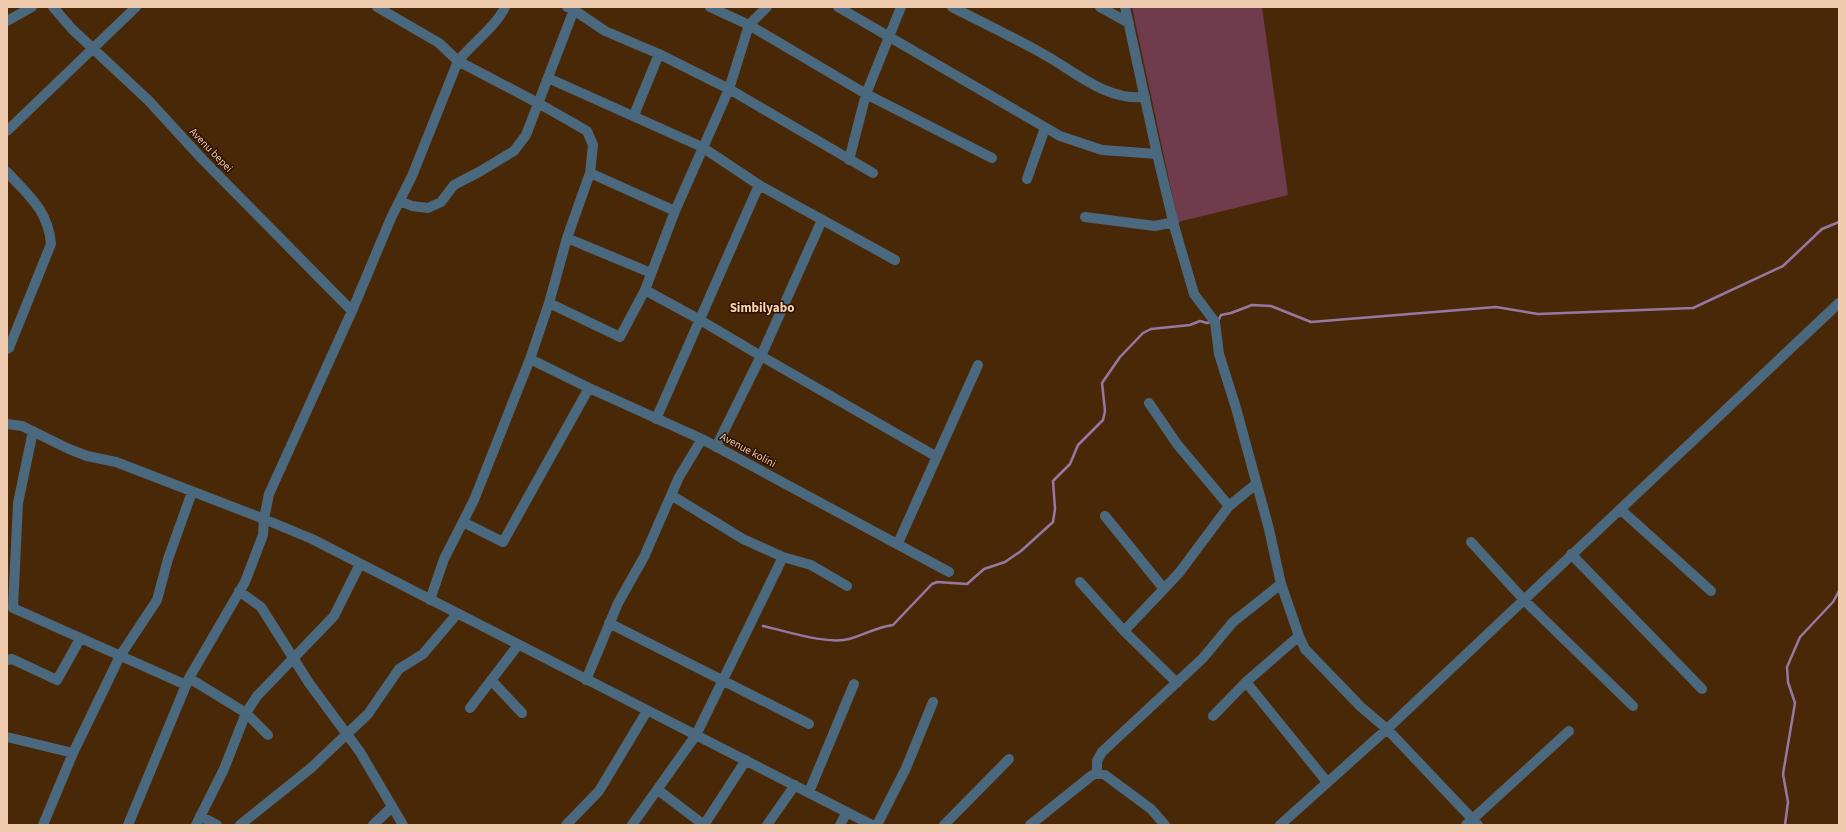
<svg xmlns="http://www.w3.org/2000/svg" width="1846" height="832" viewBox="0 0 1846 832" font-family="'Source Sans 3',sans-serif">
	<rect width="100%" height="100%" fill="#492808"/>
	<path fill="#6f3b4d" d="M1132,7H1262L1288,195L1178,222Z"/>
	<g fill="none" stroke-linecap="round" stroke-linejoin="round">
		<path stroke="#9678a3" stroke-width="2.5" d="M1218,321L1221,315L1231,313L1252,305L1271,306L1311,322L1496,307L1538,314L1693,308L1783,266L1822,229L1839,222
			M763,626C786,631 827,645 849,639C864,635 877,627 893,625L932,584L937,582L967,584L984,569L1005,562L1021,551L1053,522L1055,509L1053,481L1070,464L1078,445L1103,420L1105,411L1102,383L1120,357L1143,333L1151,329L1190,325L1200,321L1207,323L1211,322
			M1785,825L1788,802L1783,774L1795,703L1788,682L1787,667L1800,637L1833,602L1839,591"/>
		<path stroke="#4a697e" stroke-width="10" d="M53,7L72,29L149,101L203,160L352,311
			M377,7L439,43L458,61L538,103L587,131L593,145L590,173L567,238L549,303L530,359L474,500L444,559L430,600
			M567,7L574,10L605,31L659,54L729,89L873,173
			M710,7L749,25L866,94L992,158
			M838,7L1060,136L1102,150L1157,154
			M952,7C983,23 1015,38 1045,55C1077,73 1107,101 1145,97
			M1100,7L1129,23
			M1125,7L1157,154L1175,229L1194,294L1215,322L1219,354L1236,408L1269,529L1281,584L1299,636L1305,649L1361,707L1387,729L1478,825
			M7,21L32,7
			M548,78L702,147L759,185L895,260
			M634,115L659,54
			M7,131L136,7
			M849,160L866,94L901,7
			M7,172C29,196 48,210 51,244L9,348L7,349
			M590,173L675,211
			M1027,179L1045,128
			M400,201L412,206L428,208L441,202L454,185L479,172L514,151L526,135L575,7
			M1085,217L1155,226L1174,222
			M567,238L651,273
			M645,290L700,320L761,356L937,457
			M549,303L620,337L645,290L675,211L729,89L749,25L767,7
			M530,359L589,388L702,439L949,572
			M1149,403L1177,444L1229,506
			M656,419L759,185
			M7,424L22,426L69,449L87,456L116,462L264,519L312,539L872,825
			M33,431L18,503L13,608L186,685
			M716,447L761,356L822,220
			M671,495L743,539L783,557L811,565L847,586
			M1620,509L1711,591
			M1105,516L1164,589
			M463,522L503,542L589,388
			M1471,542L1524,600L1633,706
			M898,543L978,365
			M1571,554L1702,689
			M1080,582L1124,631L1177,683
			M239,591L261,607L309,683L360,752L403,825
			M609,623L809,724
			M1124,631L1179,573L1229,506L1256,484
			M7,660L12,659L57,680L80,639
			M189,678L246,713L268,735
			M491,680L522,713
			M586,680L618,603L644,557L679,477L702,439
			M1246,682L1327,782
			M470,708L518,645
			M1213,716L1246,682L1299,636
			M7,737L73,753
			M1097,773V761L1102,752L1203,658L1233,622L1281,584
			M658,790L704,825
			M809,792L854,684
			M200,816L217,825
			M43,825L73,753L120,656L157,600L168,559L192,492
			M128,825L189,678L245,582L263,535L264,519L269,494L352,311L391,218L412,176L458,61C472,44 497,25 505,7
			M196,825L224,769L246,713L257,696L334,616L360,564
			M240,825L311,768L368,714L399,669L423,654L457,614
			M373,825L392,807
			M566,825L599,791L647,711
			M632,825L696,735L783,557
			M704,825L746,760
			M767,825L795,785
			M840,825L847,812
			M877,825L906,768L933,702
			M944,825L1009,759
			M1030,825L1091,776L1097,773L1105,775L1151,809L1165,825
			M1280,825L1387,729L1839,303
			M1466,825L1569,731"/>
	</g>
	<g text-anchor="middle" dominant-baseline="central" stroke-width="3" stroke-linejoin="round" paint-order="stroke">
		<g font-size="11" fill="#efcbb0" stroke="#2b1100">
			<text transform="translate(211 150) rotate(46)">Avenu bepei</text>
			<text transform="translate(748 450) rotate(28)">Avenue kolini</text>
		</g>
		<g font-size="13" font-weight="bold" fill="#fdd2b1" stroke="#2b1100">
			<text x="762" y="308">Simbilyabo</text>
		</g>
	</g>
	<rect width="1846" height="832" fill="none" stroke="#efcbb0" stroke-width="16"/>
</svg>
